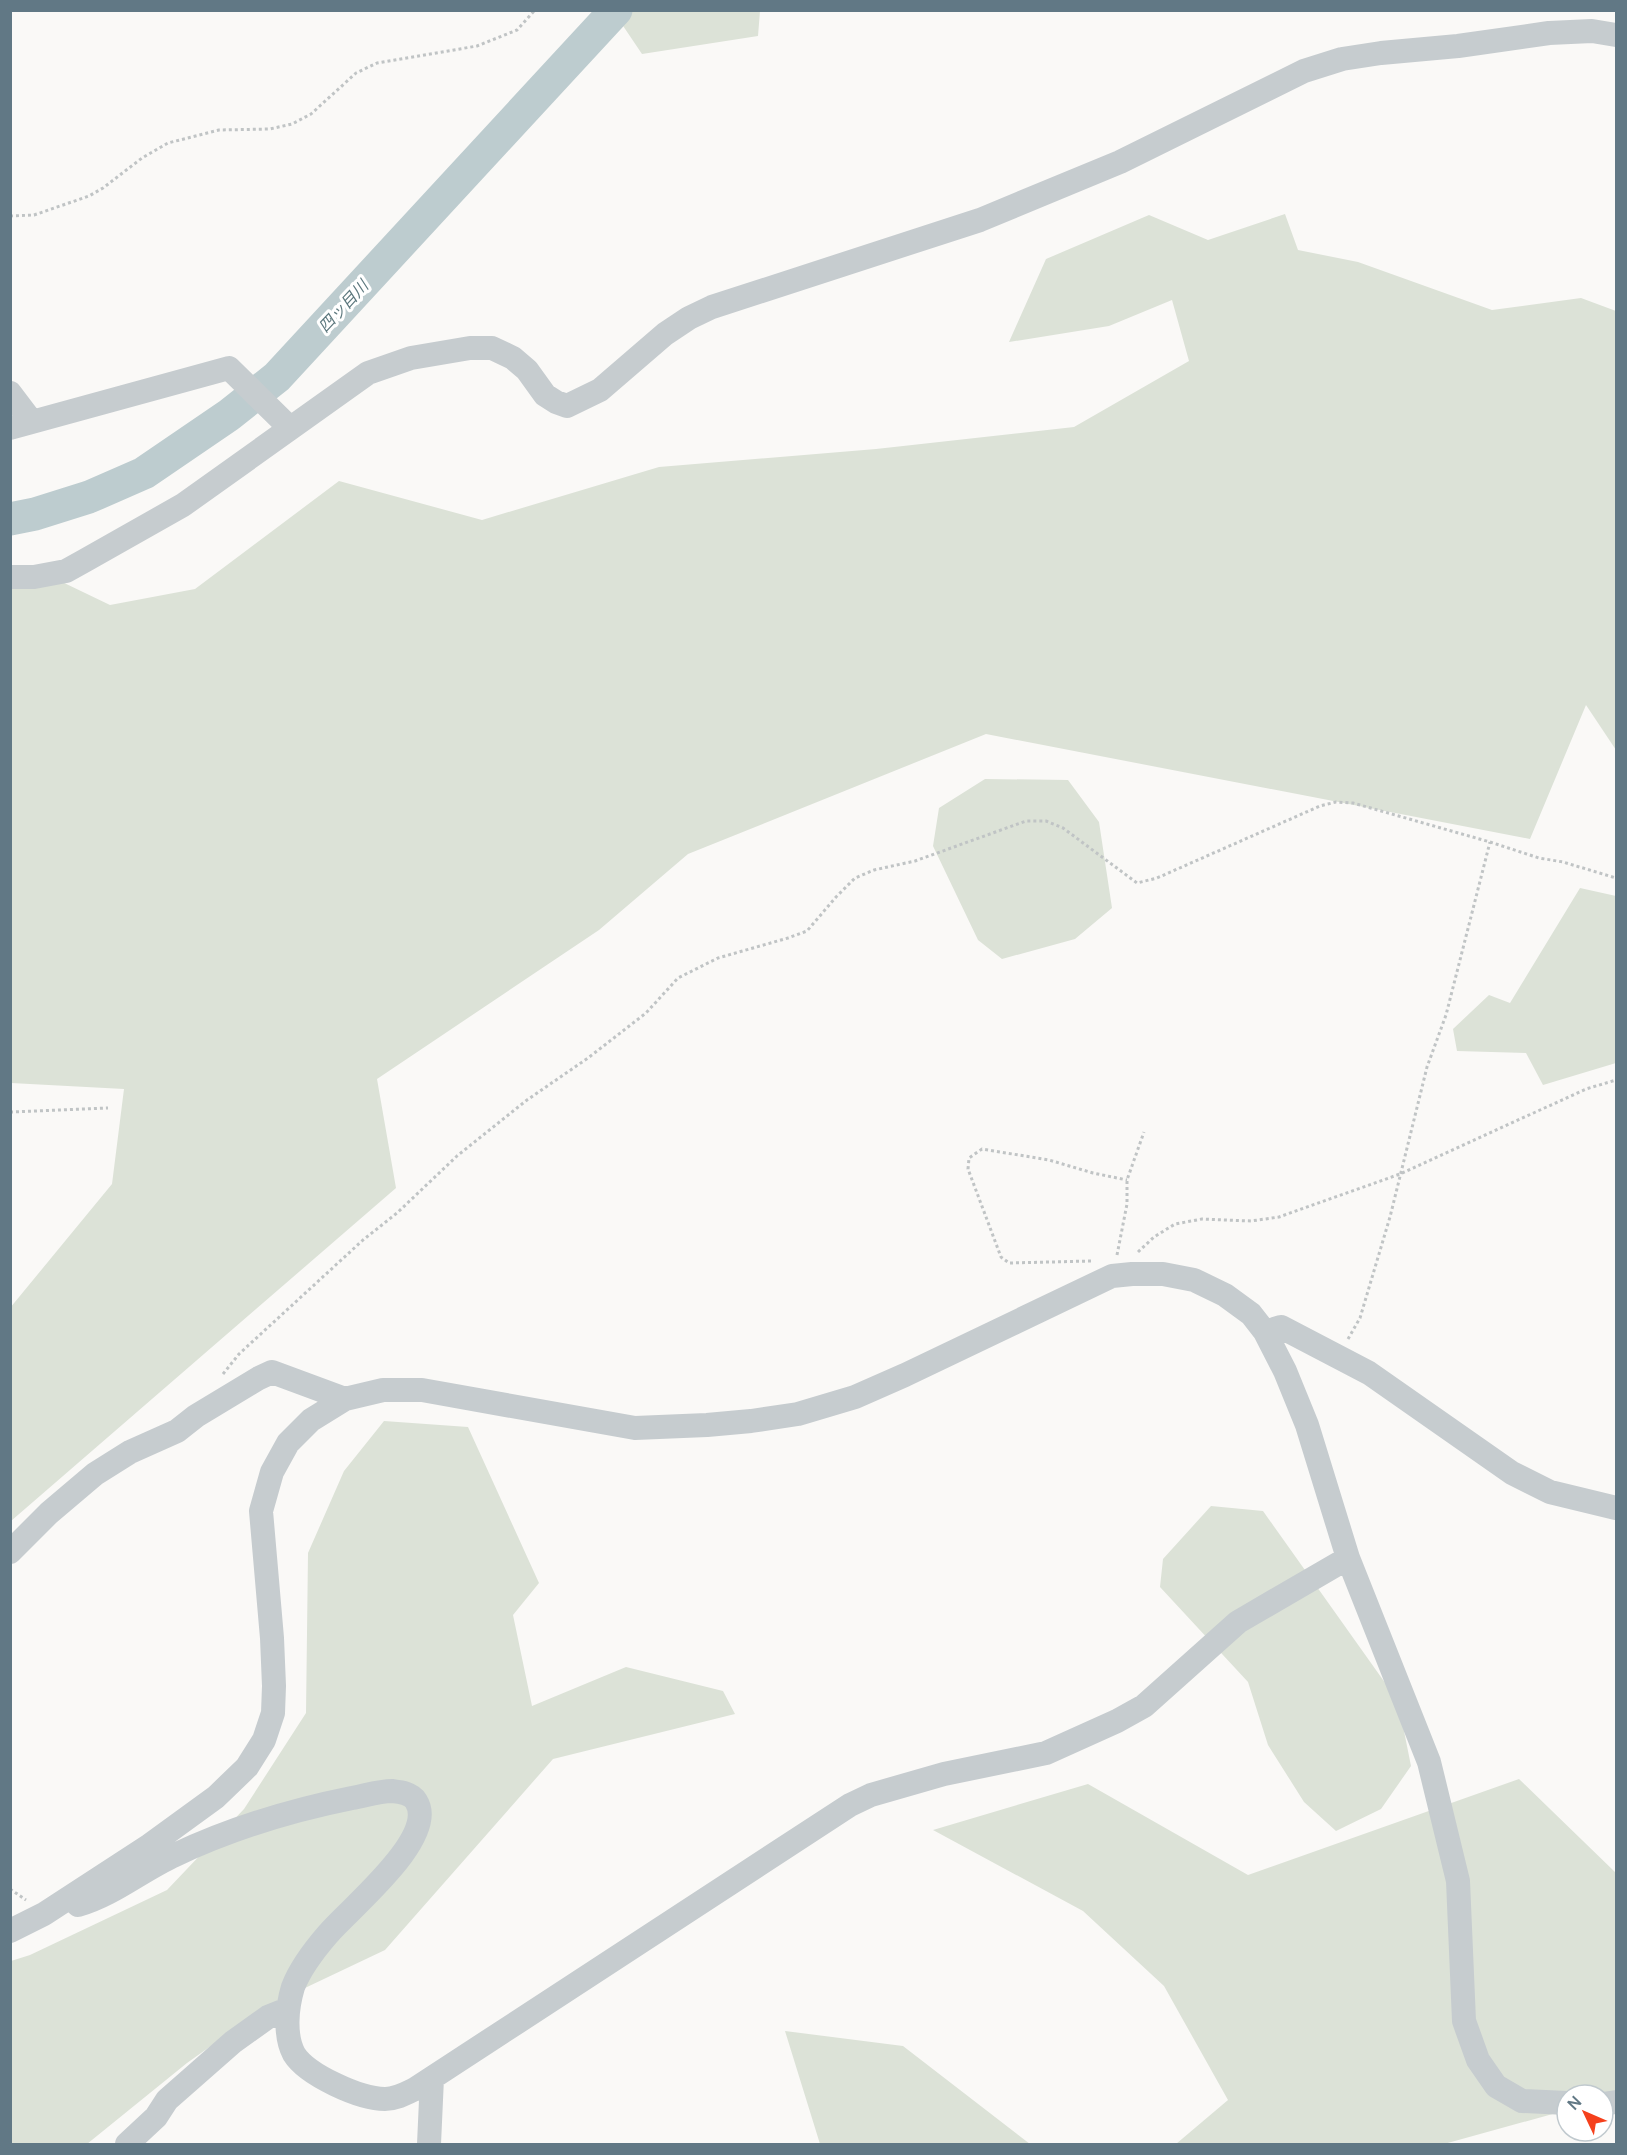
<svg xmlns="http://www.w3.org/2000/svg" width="1627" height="2155" viewBox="0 0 1627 2155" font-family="Manrope,'Noto Sans JP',sans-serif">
	<rect width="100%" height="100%" fill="#faf9f7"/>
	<path fill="#dce2d7" d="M613,11H760L758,36L642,54Z
		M1285,214L1298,250L1358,262L1492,310L1581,298L1616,311V750L1586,705L1530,839L986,734L688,854L599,930L377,1079L396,1188L11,1521L10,1308L112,1184L124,1089L11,1083V583L58,580L110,605L195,589L339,481L482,520L659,467L876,449L1074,427L1189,361L1172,300L1109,326L1009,342L1046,259L1149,215L1208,240Z
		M985,779L1068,780L1099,822L1112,908L1075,939L1002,959L978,940L933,846L939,808Z
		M1580,888L1616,896V1063L1543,1085L1526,1053L1457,1051L1453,1029L1489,995L1510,1003Z
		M384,1421L468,1427L539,1583L513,1615L532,1706L626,1667L723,1691L735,1714L553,1759L385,1950L267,2006L187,2063L87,2144H11V1961L30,1955L167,1890L244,1809L306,1713L308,1553L344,1471Z
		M1211,1506L1263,1511L1398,1701L1411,1766L1381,1809L1336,1831L1304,1802L1268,1745L1248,1682L1160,1587L1163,1559Z
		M1519,1779L1616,1873V2096L1567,2095V2110L1444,2144H1176L1228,2100L1164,1986L1083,1911L933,1830L1088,1784L1248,1875Z
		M785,2031L903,2046L1030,2144H820Z"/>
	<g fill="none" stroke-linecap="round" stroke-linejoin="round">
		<path stroke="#bdcccf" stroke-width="33" d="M10,519L35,514L89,497L144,473L229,415L277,377L616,10"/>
		<path stroke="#c0c4c5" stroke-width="3" stroke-dasharray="3 3" stroke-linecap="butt" d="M10,216L34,215L89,196L103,188L142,158L168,143L219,130L270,129L292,124L311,114L356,73L377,63L477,46L517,30L535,10
			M10,1112L108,1108
			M1138,1252L1154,1237L1175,1224L1202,1219L1251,1221L1279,1217L1400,1174L1586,1089L1616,1080
			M1117,1255L1127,1204V1180L1144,1132
			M1091,1261L1009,1263L1001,1257L968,1169L969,1158L982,1149L1049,1160L1093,1173L1127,1180
			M1348,1339L1360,1318L1390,1217L1427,1067L1446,1015L1490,842
			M223,1374L239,1354L363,1240L397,1213L457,1156L527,1100L588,1058L646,1013L678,978L718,958L788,938L807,931L836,897L855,878L874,870L915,861L1026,821H1046L1063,828L1137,883L1157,878L1320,806L1336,802L1353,803L1490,842L1539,858L1563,862L1616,878
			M10,1889L26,1900"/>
		<path stroke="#c6cccf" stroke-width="24" d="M10,393L32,422
			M10,428L229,368L290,428
			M10,577H34L66,571L84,561L183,505L368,373L411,358L470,348H492L513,358L527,370L545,395L556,402L567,406L600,390L665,334L689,318L712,307L980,220L1120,162L1304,71L1342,59L1381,53L1458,46L1549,33L1592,31L1616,35
			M1265,1332L1281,1327L1369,1373L1512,1473L1550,1492L1616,1508
			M10,1552L49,1513L95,1474L130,1452L177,1431L196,1416L259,1378L272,1372L345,1399
			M78,1905C113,1895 142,1870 175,1855C230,1829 292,1810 352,1798C364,1796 379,1791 392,1791C400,1792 411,1793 416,1801C439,1837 349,1909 328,1934C315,1949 300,1969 293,1987C287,2007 284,2035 294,2054C307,2075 360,2099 385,2099C396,2099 405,2094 415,2089L850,1805L871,1795L944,1774L1046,1753L1117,1721L1144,1706L1238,1622L1348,1558
			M10,1931L44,1914L150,1845L216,1797L247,1767L264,1740L273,1713L274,1686L272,1638L261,1511L272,1472L288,1443L311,1420L345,1399L383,1390H422L635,1428L707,1425L751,1421L798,1414L855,1397L905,1375L1112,1276L1132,1274H1163L1194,1280L1225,1295L1251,1314L1265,1332L1285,1371L1307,1425L1348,1558L1429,1762L1458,1881L1464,2021L1478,2060L1496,2086L1522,2101L1567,2103
			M1603,2104L1616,2102
			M127,2144L156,2117L167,2100L233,2042L268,2017L288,2009
			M429,2144L432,2078"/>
	</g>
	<g text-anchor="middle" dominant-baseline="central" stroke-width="6" stroke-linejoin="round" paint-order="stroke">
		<g font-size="16" font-style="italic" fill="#5d787e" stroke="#fff">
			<text transform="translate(343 306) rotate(-47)">四ッ目川</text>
		</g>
	</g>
	<rect width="1627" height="2155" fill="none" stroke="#617885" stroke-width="24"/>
	<g transform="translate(1585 2113) rotate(314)"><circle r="28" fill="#ffffff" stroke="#c0c9ce" stroke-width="1.5"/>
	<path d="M0-4.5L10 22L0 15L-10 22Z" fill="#f5401c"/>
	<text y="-9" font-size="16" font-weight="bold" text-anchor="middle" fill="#617885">N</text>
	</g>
</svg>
